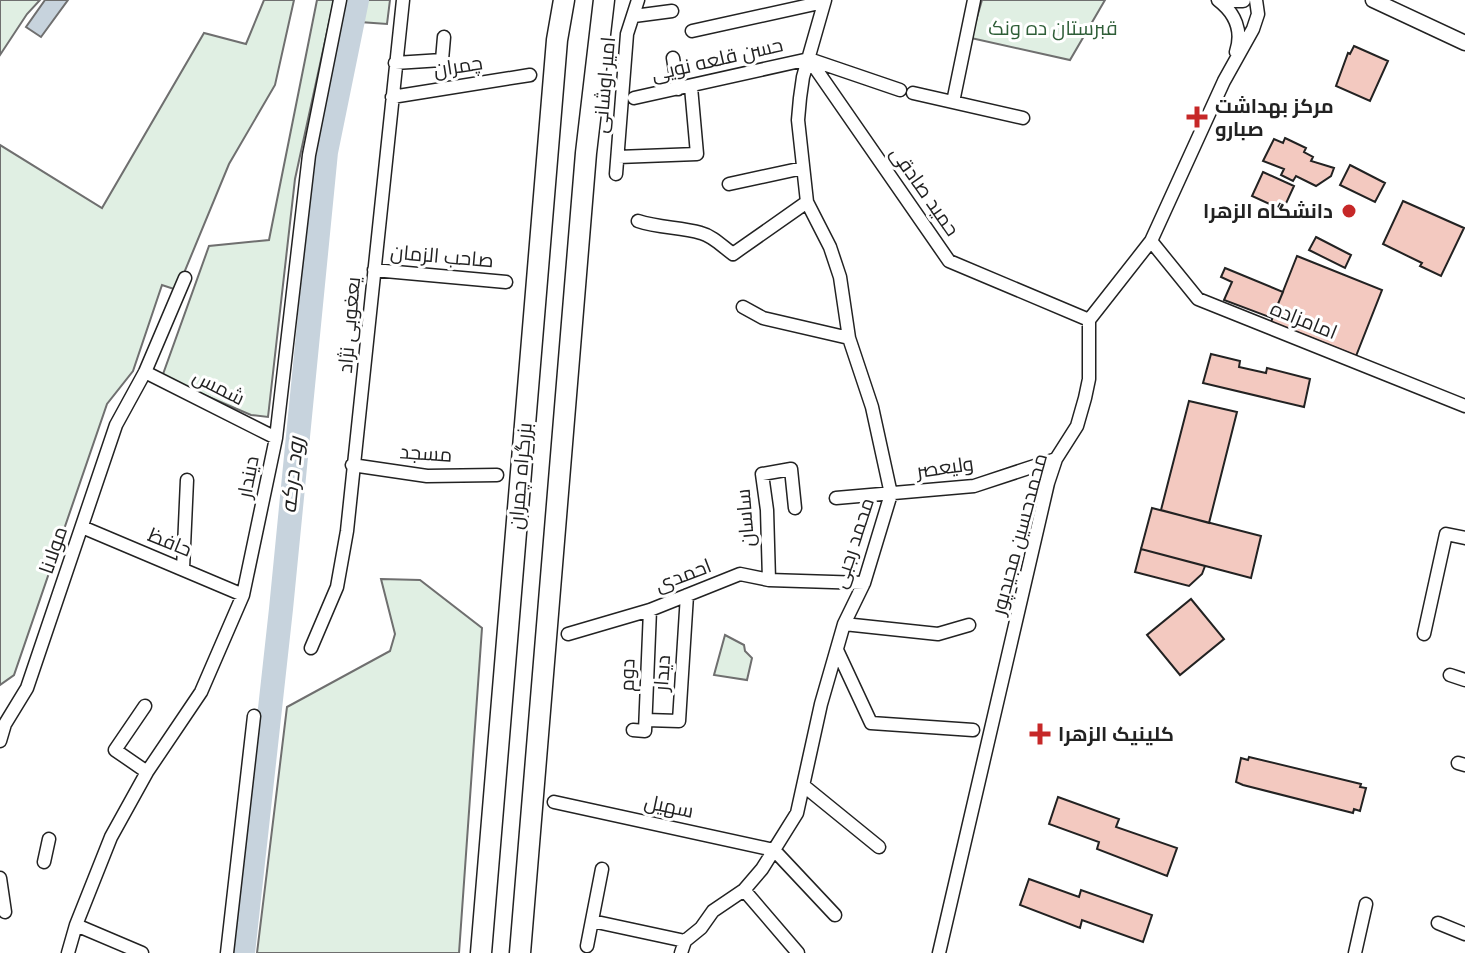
<svg xmlns="http://www.w3.org/2000/svg" width="1465" height="953" viewBox="0 0 1465 953" font-family="Figtree,Cairo,sans-serif">
	<rect width="100%" height="100%" fill="#fff"/>
	<path fill="#e0efe3" stroke="#6f6f6f" stroke-width="2" d="M0,0H40L27,14L0,55Z
		M264,0H294L275,85L229,164L177,290L162,285L133,371L107,404L14,675L0,685V145L102,208L204,33L246,44Z
		M317,0H334L295,179L268,417L251,415L162,377L209,246L269,240Z
		M365,0H390L387,24L360,22Z
		M982,0H1105L1070,60L971,38Z
		M381,579L420,580L482,628L459,953H257L287,707L390,651L395,634Z
		M725,635L744,645L745,651L752,658L747,680L714,675Z"/>
	<path fill="#c7d3dd" stroke="#6f6f6f" stroke-width="2" d="M45,0H68L41,37L26,27Z"/>
	<g fill="none" stroke-linecap="round" stroke-linejoin="round">
		<path stroke="#c7d3dd" stroke-width="24" d="M243,953L281,609L326,152L357,0"/>
	</g>
	<path fill="#f3c9c0" stroke="#222" stroke-width="2" d="M1354,46L1388,61L1370,101L1336,86L1348,53L1350,54Z
		M1285,138L1306,148L1304,152L1313,157L1311,161L1334,168L1331,176L1316,186L1296,176L1293,181L1281,175L1284,169L1263,161L1274,139L1283,143Z
		M1350,165L1385,183L1375,202L1340,185Z
		M1263,172L1294,186L1283,210L1252,196Z
		M1403,201L1464,228L1441,276L1420,266L1422,263L1383,244Z
		M1316,237L1351,255L1345,268L1309,250Z
		M1297,256L1382,290L1356,356L1271,322Z
		M1225,268L1283,292L1272,318L1224,300L1232,282L1221,277Z
		M1211,354L1240,361L1239,367L1266,373L1267,368L1310,379L1304,407L1203,383Z
		M1189,401L1237,412L1209,523L1161,510Z
		M1152,508L1261,536L1251,578L1141,549Z
		M1141,549L1205,566L1202,574L1189,586L1135,572Z
		M1191,599L1224,639L1180,675L1147,635Z
		M1249,757L1361,784L1360,787L1366,788L1360,811L1354,809L1353,813L1243,785L1236,782L1241,758L1248,760Z
		M1058,797L1119,819L1116,827L1177,848L1167,876L1097,849L1099,842L1049,824Z
		M1029,879L1079,897L1081,890L1152,915L1143,942L1082,920L1080,928L1020,905Z"/>
	<g fill="none" stroke-linecap="round" stroke-linejoin="round">
		<defs>
			<path id="minor" d="M1218,0C1235,13 1243,31 1236,52
				M634,16L672,11
				M692,31L824,2
				M673,58L678,89
				M809,59L949,261L1089,320
				M809,59L900,90
				M395,63L442,60L444,37
				M913,93L1023,118
				M392,97L530,75
				M634,98L809,59
				M953,102L974,0
				M618,157L697,154L691,87
				M616,174L627,34L638,0
				M729,184L803,168
				M638,221C659,228 680,227 701,233C713,236 723,247 733,254L807,202
				M1151,241L1198,299L1465,406
				M374,270L506,282
				M743,307L763,318L849,338
				M145,372L276,438
				M352,465L427,476L497,475
				M836,498L974,486L1056,459
				M82,527L243,595
				M183,569L187,480
				M769,580L767,510L762,474L791,469L795,508
				M844,624L938,634L969,625
				M568,634L650,610L740,574L769,580L864,583
				M1424,634L1446,534L1465,538
				M311,648L337,587L347,531L403,0
				M837,650L871,723L973,730
				M1450,675L1465,680
				M145,706L115,750L147,772
				M646,720L679,721L687,595
				M633,730L645,731L650,610
				M0,741L5,724L27,688L116,425L145,372L185,278
				M1458,763L1465,765
				M804,786L879,847
				M554,802L774,850
				M774,850L835,915
				M44,862L49,839
				M0,878L5,912
				M744,890L798,953
				M592,921L685,941
				M1438,923L1465,934
				M76,925L142,953
				M587,946L602,869
				M68,953L76,925L111,837L147,772L201,692L243,595L276,438L309,155L340,0
				M227,953L254,716
				M681,953L685,941L701,928L713,911L744,890L762,869L797,813L821,704L844,624L864,583L891,494L872,407L849,338L840,277L830,247L807,202L798,120L800,98L803,77L825,0
				M939,953L1048,483L1056,459L1077,426L1085,398L1089,379V320L1151,241L1224,81L1253,29L1258,14L1256,0
				M1355,953L1366,904"/>
			<path id="tertiary" d="M1223,0H1243
				M1373,0L1465,43"/>
			<path id="trunk" d="M481,953L557,40L564,0
				M520,953L586,153L604,0"/>
		</defs>
		<use href="#minor" stroke="#222" stroke-width="15"/>
		<use href="#tertiary" stroke="#222" stroke-width="17"/>
		<use href="#trunk" stroke="#222" stroke-width="23"/>
		<use href="#minor" stroke="#fff" stroke-width="12"/>
		<use href="#tertiary" stroke="#fff" stroke-width="14"/>
		<use href="#trunk" stroke="#fff" stroke-width="20"/>
	</g>
	<g fill="#c62828" stroke="#fff" stroke-width="3">
		<path d="M1193 105h8v8h8v8h-8v8h-8v-8h-8v-8h8z"/>
		<circle cx="1349" cy="211" r="8"/>
		<path d="M1036 722h8v8h8v8h-8v8h-8v-8h-8v-8h8z"/>
	</g>
	<g text-anchor="middle" dominant-baseline="central" stroke-width="6" stroke-linejoin="round" paint-order="stroke">
		<g font-size="20" fill="#2f5e38" stroke="#fff">
			<text x="1053" y="28">قبرستان ده ونک</text>
		</g>
		<g font-size="20" fill="#222" stroke="#fff">
			<text transform="translate(717 59) rotate(-13)">حسن قلعه نویی</text>
			<text transform="translate(458 66) rotate(-9)">چمران</text>
			<text transform="translate(604 85) rotate(-85)">امیر اوشانی</text>
			<text transform="translate(925 191) rotate(55)">حمید صادقی</text>
			<text transform="translate(442 256) rotate(5)">صاحب الزمان</text>
			<text transform="translate(1304 320) rotate(22)">امامزاده</text>
			<text transform="translate(349 325) rotate(-85)">یعغوبی نژاد</text>
			<text transform="translate(219 387) rotate(27)">شمس</text>
			<text transform="translate(426 453) rotate(4)">مسجد</text>
			<text transform="translate(945 467) rotate(-8)">ولیعصر</text>
			<text transform="translate(520 476) rotate(-85)">بزرگراه چمران</text>
			<text transform="translate(248 477) rotate(-79)">دیندار</text>
			<text transform="translate(745 518) rotate(-95)">ساسان</text>
			<text transform="translate(1019 534) rotate(-75)">محمدحسین مجیدپور</text>
			<text transform="translate(170 542) rotate(22)">حافظ</text>
			<text transform="translate(853 543) rotate(-72)">محمد رجبی</text>
			<text transform="translate(53 550) rotate(-71)">مولانا</text>
			<text transform="translate(683 575) rotate(-21)">احمدی</text>
			<text transform="translate(662 673) rotate(-86)">دیدار</text>
			<text transform="translate(627 675) rotate(-88)">دوم</text>
			<text transform="translate(669 806) rotate(12)">سهیل</text>
		</g>
		<g font-size="20" font-weight="bold" fill="#222" stroke="#fff" text-anchor="start">
			<text x="1215" y="106">مرکز بهداشت<tspan x="1215" dy="23">صبارو</tspan></text>
			<text x="1333" y="211" text-anchor="end">دانشگاه الزهرا</text>
			<text x="1058" y="734">کلینیک الزهرا</text>
		</g>
		<g font-size="22" font-style="italic" fill="#222" stroke="#fff">
			<text transform="translate(292 475) rotate(-84)">رود درکه</text>
		</g>
	</g>
</svg>
